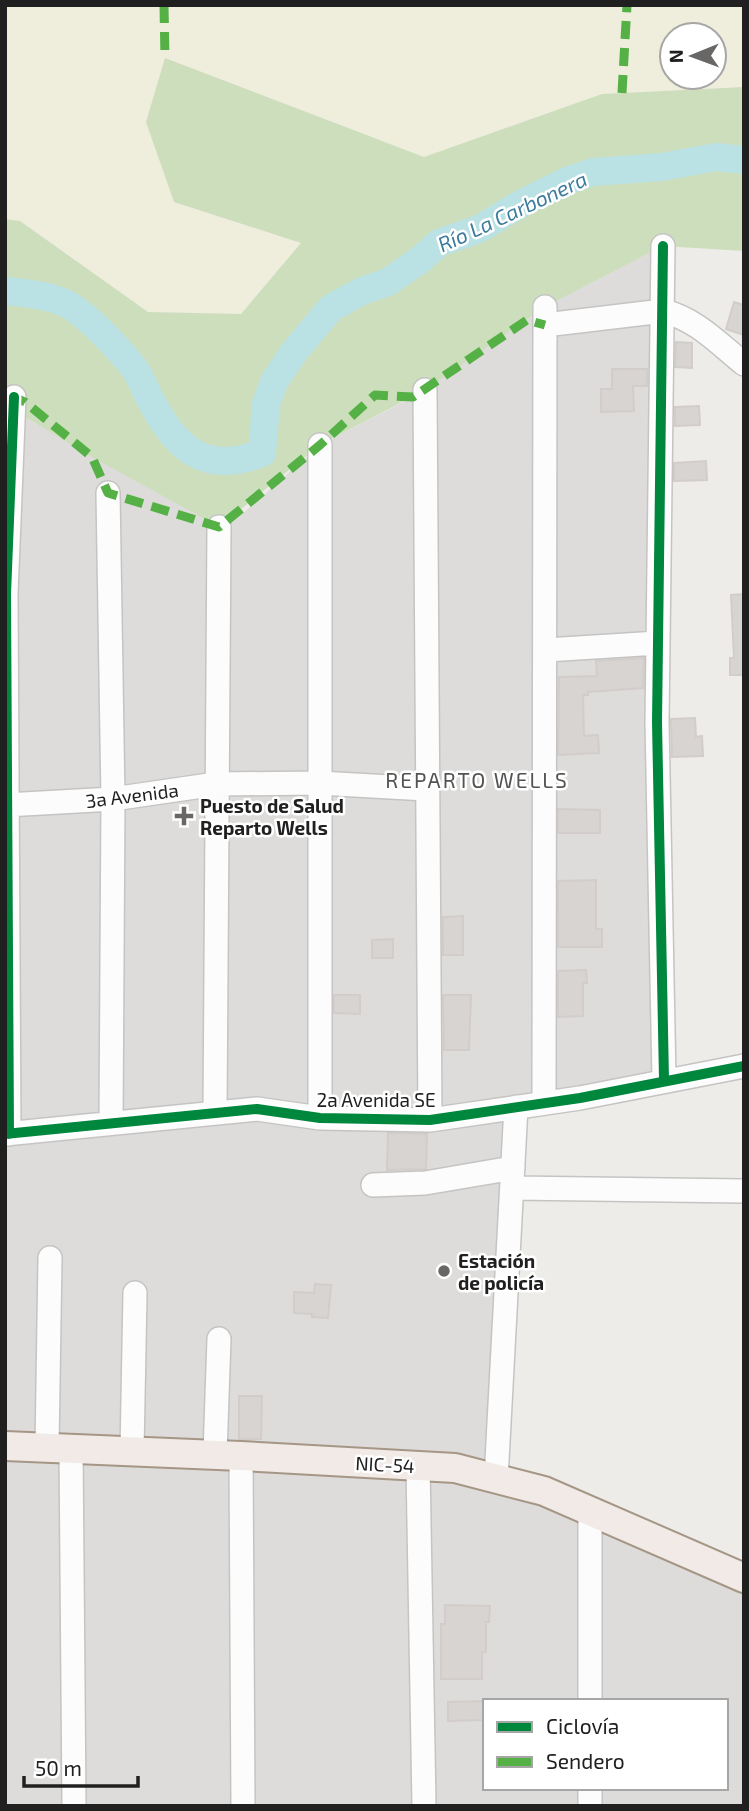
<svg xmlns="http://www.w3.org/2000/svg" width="749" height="1811" viewBox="0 0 749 1811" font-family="'Exo 2',sans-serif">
	<rect width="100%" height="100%" fill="#eeece9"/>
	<path fill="#dddcda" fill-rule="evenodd" d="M663,246L664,1080L516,1107L496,1478L744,1578V1806H5V409H10L224,530L320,445L413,397L545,307ZM485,1701H726V1788H485Z"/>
	<path fill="#efeddc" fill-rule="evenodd" d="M5,5H744V87L602,94L424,157L165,58L174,202L301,243L241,314L148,312L21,221L5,219ZM672,35H714V77H672Z"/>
	<path fill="#cddebd" d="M165,58L424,157L602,94L744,87V251L663,246L545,307L425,390L320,445L219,527L92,457L13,410L5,411V219L20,221L148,312L241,314L301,243L174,202L146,122Z"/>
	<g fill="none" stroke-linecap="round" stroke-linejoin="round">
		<path stroke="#bae1e3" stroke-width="28" d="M5,291C25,293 45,295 63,302C84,311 119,349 134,368C141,377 145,390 151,401C177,450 206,475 262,453L266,404L274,382L294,352L331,308L362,291L388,282L421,259L439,243L479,229L522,203L569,180L593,172L662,167L716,157L744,160"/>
	</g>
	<path fill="#d7d4d1" stroke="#d2cdca" stroke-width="2" d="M734,302L744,305V335L726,329Z
		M676,342L692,343V368L675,367Z
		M612,369H647V386H633L634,411L601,412V389H612Z
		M699,406L700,425L675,426V407Z
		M706,461L707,480L674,481V463Z
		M744,594V675H730V658H734L731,595Z
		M644,658L643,688L588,692V695H583L584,736L598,735L599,753L558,755L559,677L597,676L596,661Z
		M695,718L696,737L702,736L703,756L672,757L671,719Z
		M558,809L600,810V833H558Z
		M596,880V929H602V947H558V881Z
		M463,916V955H443V917Z
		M393,939V958H372V940Z
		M586,970L587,983H583V1016L558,1017V971Z
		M334,995H360V1014L334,1013Z
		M443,995H471L469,1050H444Z
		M388,1133L427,1134L426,1169L387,1170Z
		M315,1284L331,1285L328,1318L312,1317V1314L294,1313V1292L314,1293Z
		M239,1396H262L261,1439H239Z
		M445,1605L490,1606L489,1622H486V1652H482V1679H441V1624H445Z
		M485,1701V1720L448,1721V1702Z"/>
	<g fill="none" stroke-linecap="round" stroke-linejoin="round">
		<defs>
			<path id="minor" d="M663,246L657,722L664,1080
				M545,325L663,311C696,319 718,343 744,364
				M425,390L430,1120
				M108,493L113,799L111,1123
				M546,650L658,643
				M6,805L113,799L216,784L319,783L426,789
				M544,1103L545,307
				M215,1113L219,527
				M320,1118V445
				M5,1134L257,1109L320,1118L430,1120L580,1098L744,1066
				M9,1134L6,594L14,397
				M373,1185L425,1183L513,1168
				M512,1188L744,1191
				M47,1447L50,1258
				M71,1448L74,1806
				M132,1451L135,1293
				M215,1454L219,1339
				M241,1456L243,1806
				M418,1466L424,1806
				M496,1479L516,1107
				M590,1511V1701
				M590,1788V1806"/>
			<path id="major" d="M5,1446L241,1456L455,1468L544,1491L744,1578"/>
		</defs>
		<use href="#minor" stroke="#c5c4c3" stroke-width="26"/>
		<use href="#major" stroke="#a59685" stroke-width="32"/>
		<use href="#minor" stroke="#fcfcfc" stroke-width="23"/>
		<use href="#major" stroke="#f1eae6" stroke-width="28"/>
		<path stroke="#55b145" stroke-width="9" stroke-dasharray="18 9" stroke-linecap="butt" d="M164,5L165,58
			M622,93L627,5
			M9,395L25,402L92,457L108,493L219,527L320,445L375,395L413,397L527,320L545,325"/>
		<defs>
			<path id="cycleway" d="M663,246L657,722L664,1080
				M5,1134L257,1109L320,1118L430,1120L580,1098L744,1066
				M9,1134L6,594L14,397"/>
		</defs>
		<use href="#cycleway" stroke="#fff" stroke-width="15"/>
		<use href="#cycleway" stroke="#00873e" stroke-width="10"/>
	</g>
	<g fill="#686766" stroke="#fff" stroke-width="2.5">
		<path d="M180.5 805.5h7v7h7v7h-7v7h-7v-7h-7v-7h7z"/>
		<circle cx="444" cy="1271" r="7"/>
	</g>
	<g text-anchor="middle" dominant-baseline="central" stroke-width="5" stroke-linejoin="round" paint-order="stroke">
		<g font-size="19" fill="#202020" stroke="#fff">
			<text transform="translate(132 795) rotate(-7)">3a Avenida</text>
			<text x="376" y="1099">2a Avenida SE</text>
			<text transform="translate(385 1464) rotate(3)">NIC-54</text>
		</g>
		<g font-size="19" font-weight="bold" fill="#202020" stroke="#fff" text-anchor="start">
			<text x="200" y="805">Puesto de Salud<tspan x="200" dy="22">Reparto Wells</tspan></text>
			<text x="458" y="1260">Estación<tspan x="458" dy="22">de policía</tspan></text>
		</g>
		<g font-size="21" font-style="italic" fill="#3e7c9d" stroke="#fff">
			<text transform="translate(512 211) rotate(-25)">Río La Carbonera</text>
		</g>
		<g font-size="21" letter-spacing="2" fill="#535353" stroke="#fff">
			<text x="477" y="779">REPARTO WELLS</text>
		</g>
	</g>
	<rect width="749" height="1811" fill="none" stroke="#202020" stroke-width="14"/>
	<rect x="483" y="1699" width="245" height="91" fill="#ffffff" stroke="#a6a6a6" stroke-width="2"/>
	<rect x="497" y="1722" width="35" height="10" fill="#00873e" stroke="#a6a6a6" stroke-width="2"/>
	<text x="546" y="1734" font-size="21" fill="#202020">Ciclovía</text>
	<rect x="497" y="1757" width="35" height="10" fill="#55b145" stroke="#a6a6a6" stroke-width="2"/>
	<text x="546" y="1769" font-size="21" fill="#202020">Sendero</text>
	<g transform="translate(693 56) rotate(269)"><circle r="33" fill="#ffffff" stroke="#a6a6a6" stroke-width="2"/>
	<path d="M0-5L12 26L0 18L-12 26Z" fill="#686766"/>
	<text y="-10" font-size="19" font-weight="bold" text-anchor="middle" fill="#202020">N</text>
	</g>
	<path d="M24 1776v10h114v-10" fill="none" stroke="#202020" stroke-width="3.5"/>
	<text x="35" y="1776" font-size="21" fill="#202020" stroke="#ffffff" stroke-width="5" paint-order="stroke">50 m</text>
</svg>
